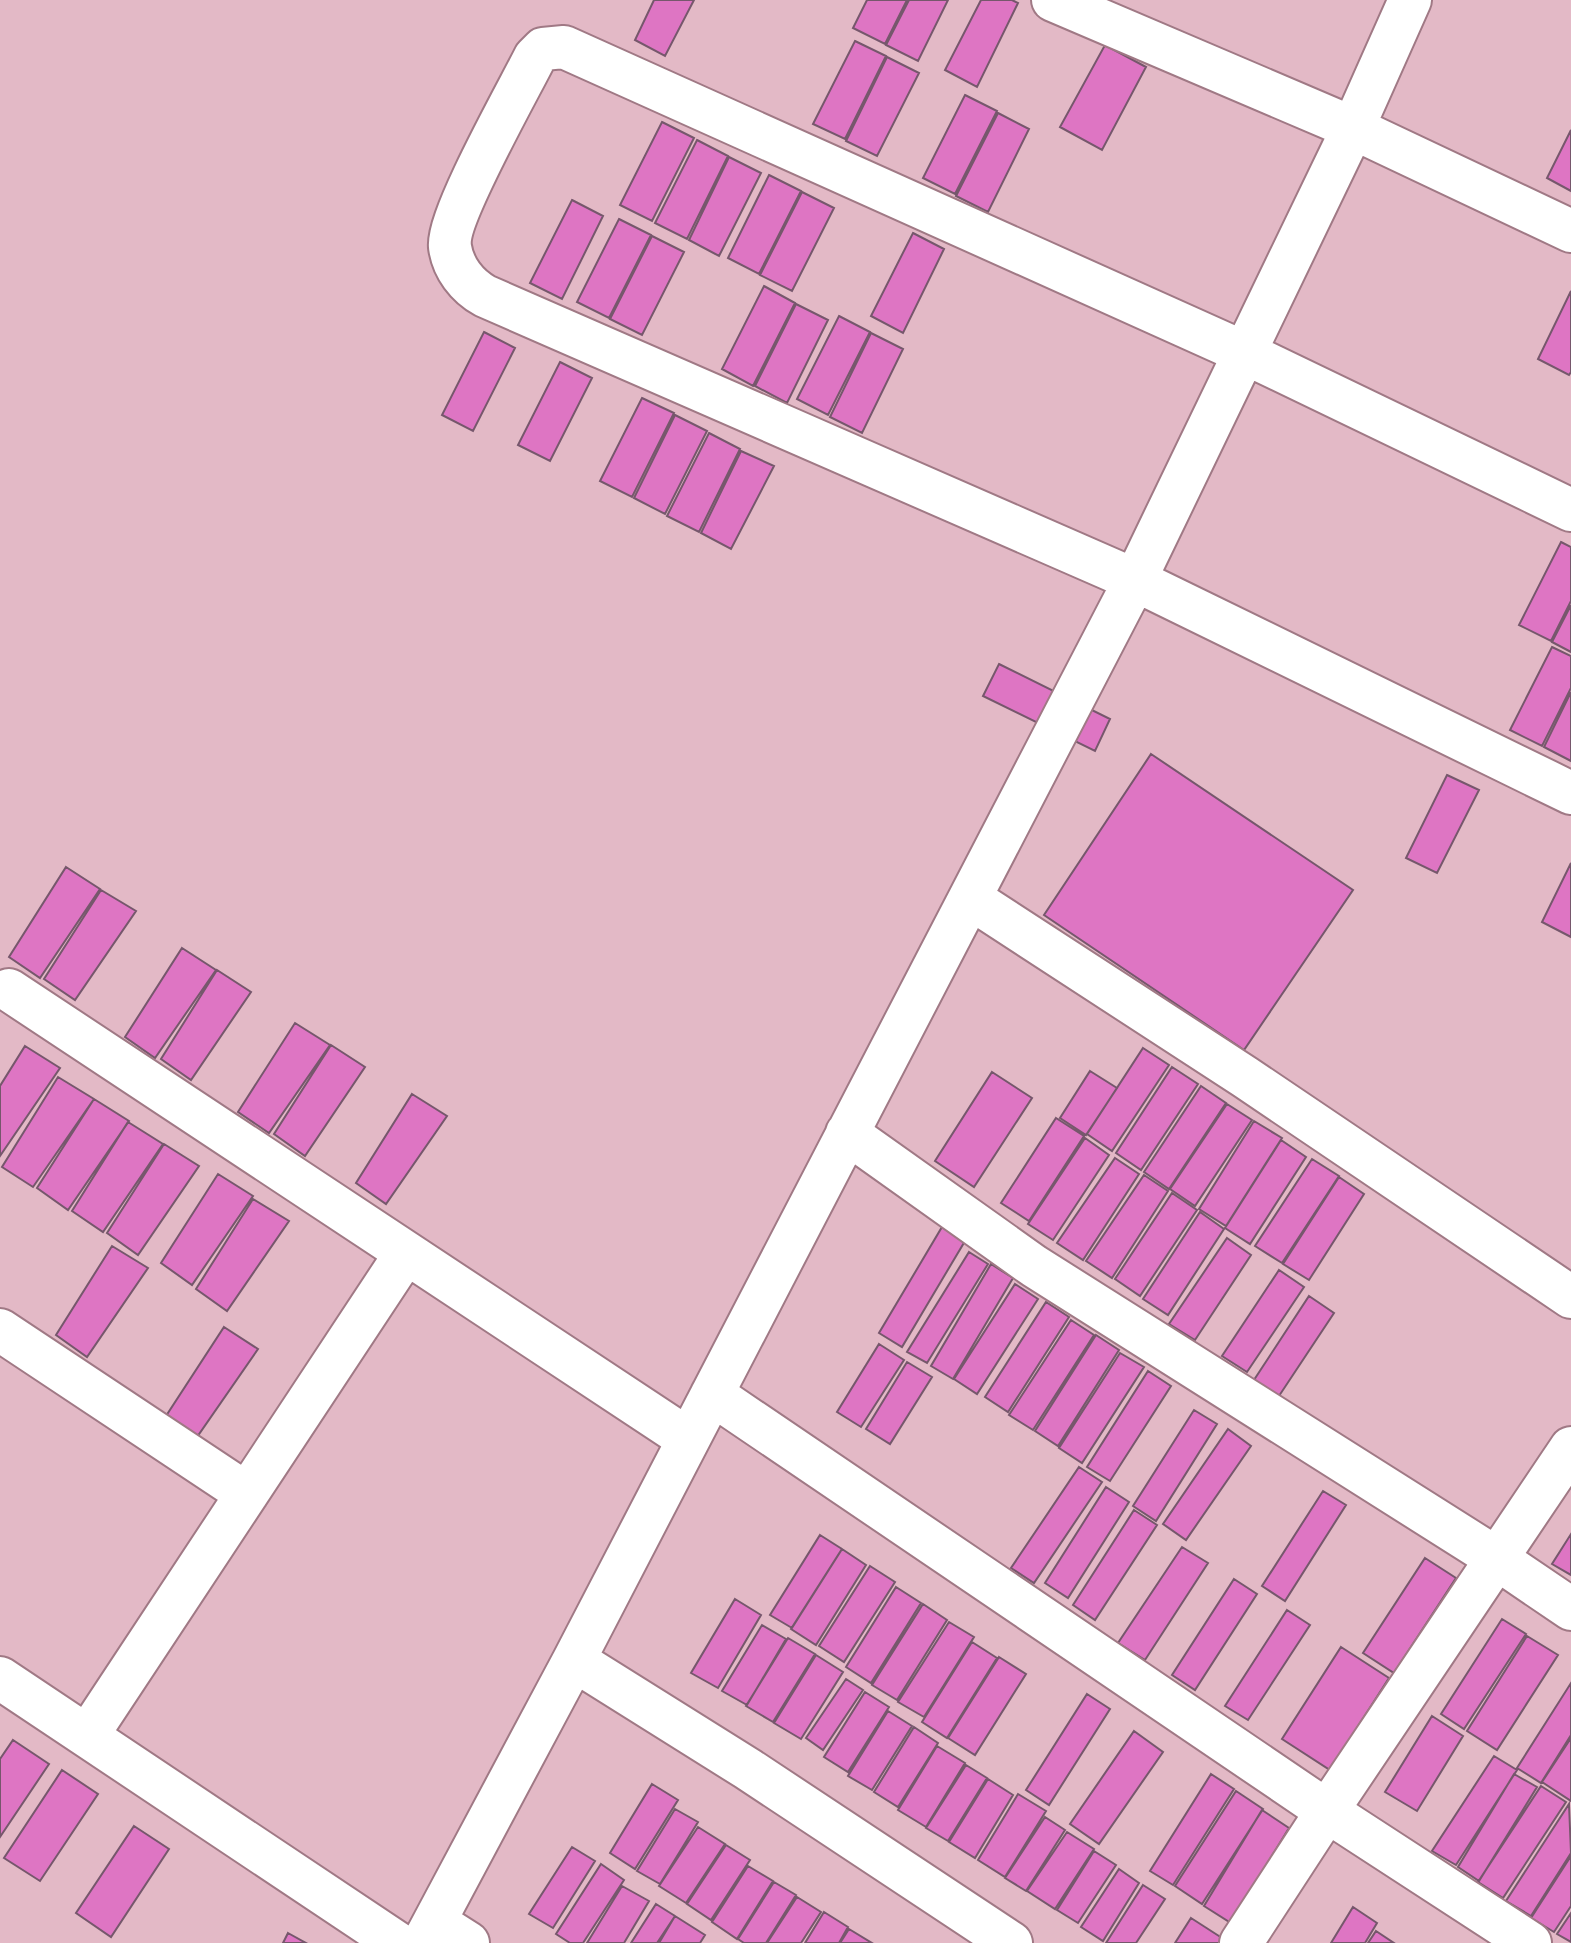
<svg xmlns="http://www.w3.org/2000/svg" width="1571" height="1943" viewBox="0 0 1571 1943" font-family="Georgia,serif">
	<rect width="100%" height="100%" fill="#e3b9c6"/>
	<path fill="#de75c3" stroke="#76576c" stroke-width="2" d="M654,0H694L665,56L635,40Z
		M867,0H907L885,44L853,28Z
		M909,0H948L918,61L886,45Z
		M981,0H1012L1018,3L977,87L945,70Z
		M855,41L886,56L845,139L813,124Z
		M1105,45L1146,67L1102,150L1060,127Z
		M887,57L919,73L877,156L846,141Z
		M965,95L997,111L955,194L923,178Z
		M998,113L1029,129L988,212L956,196Z
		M662,122L694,138L652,221L620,205Z
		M1571,130V191L1547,178Z
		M697,140L728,156L687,239L655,223Z
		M729,157L761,173L719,256L689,240Z
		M769,175L801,191L759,274L728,258Z
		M802,192L834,208L792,291L760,275Z
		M572,200L603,216L562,299L530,283Z
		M619,219L651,235L609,318L577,302Z
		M913,233L944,249L903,333L871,316Z
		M652,236L684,252L642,335L610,319Z
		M764,286L795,303L753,386L722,369Z
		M1571,291V372L1569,375L1538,359Z
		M796,304L828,320L787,403L755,386Z
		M839,316L870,332L828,415L797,399Z
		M484,332L515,348L473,431L442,415Z
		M871,333L903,349L862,433L830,417Z
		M560,362L592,378L550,461L518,445Z
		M642,398L674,413L632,497L600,481Z
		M675,415L707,431L665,514L634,498Z
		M709,433L740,449L699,532L667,516Z
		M741,451L774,466L731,549L701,533Z
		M1561,542L1571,547V601L1551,641L1519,625Z
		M1571,605V652L1552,642Z
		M1552,647L1571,656V688L1542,746L1510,730Z
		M999,664L1110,719L1095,751L983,696Z
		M1571,692V761L1544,747Z
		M1151,754L1353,890L1244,1050L1044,915Z
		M1447,775L1479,790L1437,873L1406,858Z
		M1571,863V937L1542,922Z
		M66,867L100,889L40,978L9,957Z
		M101,890L136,911L75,1000L44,979Z
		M182,948L216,970L155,1058L125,1037Z
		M217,970L251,992L191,1080L161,1059Z
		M295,1023L330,1045L269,1133L238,1112Z
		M331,1045L365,1067L305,1156L274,1134Z
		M25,1046L60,1068L0,1156V1086Z
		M1143,1048L1169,1065L1112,1151L1087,1134Z
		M1172,1067L1198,1084L1141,1170L1116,1153Z
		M1090,1071L1117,1088L1086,1135L1060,1118Z
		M992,1072L1032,1098L974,1187L935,1161Z
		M58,1077L94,1099L33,1187L2,1167Z
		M1201,1086L1226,1103L1169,1189L1144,1172Z
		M412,1094L447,1116L386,1204L356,1183Z
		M94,1099L129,1121L68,1210L37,1188Z
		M1227,1104L1252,1120L1195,1206L1170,1189Z
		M1056,1118L1084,1136L1029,1221L1001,1203Z
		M1254,1121L1282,1138L1226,1226L1199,1209Z
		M128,1122L163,1144L103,1232L72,1211Z
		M1085,1138L1109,1155L1053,1240L1028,1224Z
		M1281,1140L1306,1157L1250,1244L1225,1228Z
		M164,1144L199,1166L138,1255L107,1233Z
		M1115,1158L1139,1174L1083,1260L1057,1243Z
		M1312,1159L1339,1176L1282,1263L1255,1246Z
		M218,1174L253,1196L192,1285L161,1263Z
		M1144,1175L1168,1191L1112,1278L1086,1261Z
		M1339,1177L1364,1194L1309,1280L1283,1264Z
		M1172,1193L1197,1210L1140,1296L1115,1279Z
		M253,1199L289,1221L227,1311L196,1289Z
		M1200,1212L1224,1229L1168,1315L1143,1299Z
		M942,1227L965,1241L902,1347L879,1333Z
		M1227,1238L1251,1255L1195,1340L1169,1324Z
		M112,1246L148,1268L87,1357L56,1335Z
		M969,1252L988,1264L927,1363L907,1352Z
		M991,1264L1013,1278L953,1379L931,1366Z
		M1279,1270L1304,1287L1247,1372L1222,1356Z
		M1015,1284L1038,1299L977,1394L954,1379Z
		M1309,1296L1334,1313L1277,1399L1252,1383Z
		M1046,1302L1069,1317L1008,1412L985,1397Z
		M1071,1320L1094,1335L1033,1430L1009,1415Z
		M224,1327L258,1349L197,1437L166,1416Z
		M1096,1335L1119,1350L1058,1446L1035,1431Z
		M879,1344L904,1360L861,1427L837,1412Z
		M1120,1353L1144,1367L1082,1463L1059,1448Z
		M907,1362L932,1377L890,1444L866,1429Z
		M1148,1371L1171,1386L1110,1481L1087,1467Z
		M1194,1410L1217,1424L1156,1521L1133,1506Z
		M1228,1429L1251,1446L1186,1540L1163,1524Z
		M1079,1467L1102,1482L1034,1583L1011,1568Z
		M1106,1487L1129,1502L1068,1598L1045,1583Z
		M1323,1491L1346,1505L1285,1601L1262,1586Z
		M1134,1510L1157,1525L1095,1620L1073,1605Z
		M1571,1534V1575L1552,1564Z
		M820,1535L842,1549L792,1628L770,1615Z
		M1182,1547L1208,1563L1145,1660L1118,1643Z
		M842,1549L866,1565L816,1645L791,1629Z
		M1425,1558L1456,1578L1394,1673L1363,1653Z
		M870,1566L895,1582L844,1662L819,1646Z
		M1234,1579L1257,1594L1195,1690L1172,1675Z
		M896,1587L921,1603L871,1683L846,1667Z
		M735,1599L761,1615L718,1688L691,1673Z
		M923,1604L947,1620L897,1700L872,1685Z
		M1287,1610L1310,1625L1248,1720L1225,1706Z
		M1502,1619L1526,1634L1464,1729L1441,1714Z
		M949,1622L974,1637L924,1717L898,1702Z
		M762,1625L786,1639L747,1705L722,1691Z
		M1527,1636L1558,1655L1497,1750L1467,1731Z
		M788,1638L815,1654L773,1722L746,1706Z
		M972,1642L997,1658L947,1738L922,1722Z
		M1341,1647L1389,1678L1330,1770L1282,1739Z
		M816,1655L843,1672L801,1739L774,1723Z
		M999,1657L1026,1674L975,1755L948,1738Z
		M846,1679L863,1690L823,1750L806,1738Z
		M1571,1683V1735L1541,1783L1517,1768Z
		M865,1692L889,1707L848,1772L824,1757Z
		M1087,1694L1110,1709L1049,1805L1026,1790Z
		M888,1711L912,1726L872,1790L848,1776Z
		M1432,1716L1463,1736L1417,1811L1385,1792Z
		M914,1727L938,1743L898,1807L874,1792Z
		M1134,1731L1163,1752L1099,1844L1070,1824Z
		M1571,1738V1801L1542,1782Z
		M13,1740L49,1764L0,1837V1759Z
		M937,1746L965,1763L926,1827L898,1810Z
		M1494,1756L1517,1770L1456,1865L1432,1851Z
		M966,1765L987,1778L948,1841L926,1828Z
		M62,1770L98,1794L40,1881L4,1858Z
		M1211,1774L1234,1789L1173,1885L1150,1871Z
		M1514,1774L1537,1787L1479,1881L1458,1867Z
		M988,1779L1013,1795L975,1858L949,1842Z
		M652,1784L678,1800L635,1869L610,1853Z
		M1541,1786L1566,1802L1503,1898L1478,1882Z
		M1236,1791L1263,1809L1202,1904L1175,1886Z
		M1018,1794L1046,1811L1005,1877L978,1860Z
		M1569,1804L1571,1853L1531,1916L1506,1901Z
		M675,1809L698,1822L660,1884L637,1871Z
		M1262,1810L1289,1828L1231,1923L1204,1906Z
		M1045,1817L1065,1830L1026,1891L1005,1878Z
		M134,1826L169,1849L111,1937L76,1913Z
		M698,1827L725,1844L686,1903L659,1886Z
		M1067,1832L1094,1849L1055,1909L1027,1891Z
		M726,1845L750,1860L711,1920L687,1904Z
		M572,1847L595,1861L553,1928L529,1914Z
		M1094,1851L1116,1865L1078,1923L1057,1910Z
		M1571,1856V1906L1554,1932L1531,1918Z
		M601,1864L624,1880L583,1943H570L556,1934Z
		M748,1866L773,1881L737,1939L712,1922Z
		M1119,1869L1139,1883L1103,1941L1081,1927Z
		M774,1882L796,1895L766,1943H744L738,1939Z
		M1143,1885L1165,1899L1136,1943H1106Z
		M622,1886L649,1901L624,1943H587Z
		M797,1897L821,1912L801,1943H767Z
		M656,1904L675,1916L657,1943H631Z
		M1353,1907L1377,1923L1365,1943H1331Z
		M824,1912L848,1927L839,1943H805Z
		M1571,1913V1942L1557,1934Z
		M675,1916L705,1935L700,1943H659Z
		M1191,1918L1222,1938L1219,1943H1175Z
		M849,1929L872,1943H840Z
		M1376,1931L1394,1943H1368Z
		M288,1933L306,1943H283Z"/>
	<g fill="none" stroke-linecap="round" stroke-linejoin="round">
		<defs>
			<path id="minor" d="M1053,0L1353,128L1571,231
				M1571,510L1245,353L564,47L543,49L535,57C518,91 446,218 450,247C453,268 467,286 485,296L1135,580L1571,793
				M970,898L1245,1077L1571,1297
				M9,990L688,1439
				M847,1133L1034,1266L1496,1558L1571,1609
				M0,1330L247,1494
				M712,1394L1327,1811L1530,1943
				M574,1660L748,1769L1011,1943
				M0,1678L397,1943
				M87,1736L406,1253
				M435,1922L468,1943
				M423,1943L574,1660L1135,580L1353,128L1410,0
				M1241,1943L1327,1811L1571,1448"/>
		</defs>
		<use href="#minor" stroke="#a07985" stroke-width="46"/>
		<use href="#minor" stroke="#fff" stroke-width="42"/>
	</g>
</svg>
